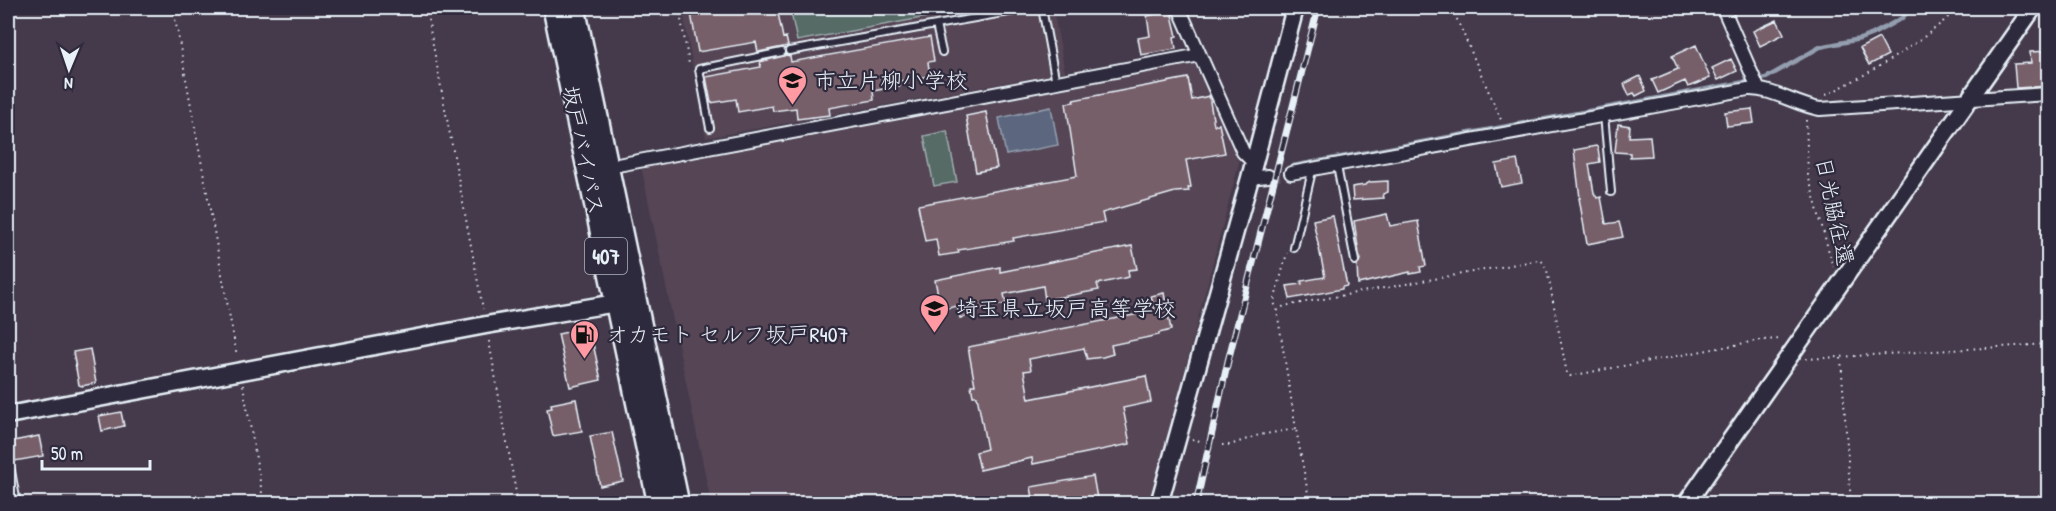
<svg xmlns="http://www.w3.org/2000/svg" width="2056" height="511" viewBox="0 0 2056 511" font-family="'Patrick Hand','Klee One',sans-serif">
	<rect width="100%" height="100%" fill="#453a4b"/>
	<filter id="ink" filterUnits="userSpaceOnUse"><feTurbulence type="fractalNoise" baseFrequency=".0167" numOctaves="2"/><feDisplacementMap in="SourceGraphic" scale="12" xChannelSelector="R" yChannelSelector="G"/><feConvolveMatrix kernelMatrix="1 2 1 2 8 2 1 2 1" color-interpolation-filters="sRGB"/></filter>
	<g filter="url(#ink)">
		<path fill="#544555" d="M682,8H1053L1065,72L706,138Z
			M1195,63L1239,163L1150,503H711L640,161Z"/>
		<path fill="#566b66" stroke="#9faeaf" stroke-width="1.5" d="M790,8H976L797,41Z
			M947,131L957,182L934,186L924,136Z"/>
		<path fill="#5b667e" stroke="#939eaf" stroke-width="1.5" d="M1051,107L1058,145L1006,155L999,118Z"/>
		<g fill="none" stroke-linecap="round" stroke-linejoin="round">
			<path stroke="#939eaf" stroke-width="4.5" d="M1293,166L1766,78L1820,47L1860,39L1873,34L1902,18L1911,8"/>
		</g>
		<path fill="#775f6b" stroke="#e8f1f8" stroke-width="1.5" d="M690,8H777L783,38L786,37L788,46L758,52L756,42L698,52Z
			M1171,11L1177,36L1174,37L1176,49L1141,55L1138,38L1150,36L1147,16Z
			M1777,20L1784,34L1760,46L1753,31Z
			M930,37L934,61L928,62L930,76L899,81L900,86L873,91L874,100L829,108L830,115L797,119L796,108L773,111L772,106L738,112L736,99L711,103L706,77L761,67L760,62L786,55L790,56L791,62Z
			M1879,38L1888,55L1869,65L1860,48Z
			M1696,45L1710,78L1688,87L1685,81L1658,93L1652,80L1678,69L1672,56Z
			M2049,51V86L2016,88L2014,64L2031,63L2030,52Z
			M1731,59L1737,71L1718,80L1712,68Z
			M1640,76L1646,91L1636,96L1634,93L1629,95L1624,84Z
			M1188,78L1192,100L1209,96L1214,125L1219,124L1225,153L1186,160L1191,187L1188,188L1189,191L1175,192L1102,213L1104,222L1013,238L1014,241L958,250L959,253L939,256L936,239L925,241L918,205L1077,176L1066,103L1074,102L1073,100Z
			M1752,109L1754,123L1727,126L1725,112Z
			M986,112L997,168L976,172L966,116Z
			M1618,124L1630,126L1629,137L1650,136L1652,156L1630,157V153L1615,152Z
			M1596,146L1598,148L1600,162L1589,164L1594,193L1597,198L1601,197L1606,224L1619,222L1623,237L1587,244L1579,198H1580L1574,150Z
			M1517,160L1522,183L1501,187L1496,164Z
			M1388,181V192L1383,194L1384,198L1353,200L1352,187L1365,185L1370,182Z
			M1387,214L1390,226L1418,221L1426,266L1420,267L1421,272L1410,274V272L1358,284L1357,266L1360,260L1354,221Z
			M1333,216L1347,286L1342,287V289L1290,299L1287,286L1302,284L1301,281L1325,277L1313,220Z
			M1132,246L1137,269L1128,270L1129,277L1097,284L1099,290L1045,300L1043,286L1004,294L1006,304L975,310L976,314L960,318L957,306L941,310L935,280L1000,267V272Z
			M1164,293L1171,330L1159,333V335L1111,345L1113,354L1103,357L1087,359L1084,348L1029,359L1031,370L1024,371L1029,399L1146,376L1151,402L1123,408L1130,444L1033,464L1032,458L980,470L976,452L987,449L977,396H973L971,385H975L968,347L1155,311L1151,296Z
			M577,330L580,342L592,339L601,380L570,387L558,334Z
			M90,349L96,383L82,386L79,385L73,352Z
			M576,399L582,431L553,436L547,409L552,408L551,404Z
			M121,412L124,426L102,431L99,416Z
			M612,432L623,481L600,486L590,436Z
			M39,436L43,456L15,461L13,448L15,447L13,441Z
			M1093,476L1098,504H1034L1031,487Z"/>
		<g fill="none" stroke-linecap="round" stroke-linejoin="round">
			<path stroke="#5d5565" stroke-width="12" stroke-dasharray="12 6" stroke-linecap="butt" d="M1268,176L1291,173"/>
			<defs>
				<path id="lane" d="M1042,8L1056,83
					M936,25L942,52
					M789,51L1032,8
					M1604,115L1611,192
					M710,128L699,69L782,52
					M1337,166L1355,261
					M1294,248L1312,171"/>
				<path id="street" d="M1179,8L1243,152L1254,163
					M1723,8L1758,88
					M607,167L1200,55
					M1291,173L1748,89C1773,88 1795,105 1820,109L2048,94
					M1250,178L1268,176
					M8,471L14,504"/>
				<path id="secondary" d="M8,415L486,325L616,303
					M1159,504L1250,178L1295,8
					M1686,504L2033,8"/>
				<path id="highway" d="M554,8L659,504
					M574,8L678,504"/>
			</defs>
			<use href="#lane" stroke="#e8f1f8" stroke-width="10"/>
			<use href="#street" stroke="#e8f1f8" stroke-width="16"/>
			<use href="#secondary" stroke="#e8f1f8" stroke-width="21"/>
			<use href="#highway" stroke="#e8f1f8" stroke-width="26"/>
			<path stroke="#e8f1f8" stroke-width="2" stroke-dasharray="1.5 4.5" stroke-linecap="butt" d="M173,8L237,356
				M426,8L483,309
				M679,8L689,64
				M1452,8L1502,122
				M1826,95C1873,71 1920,45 1958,8
				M1806,120L1808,175L1833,267
				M1277,311L1274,302L1287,253
				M489,341L518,504
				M1841,358L1851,504
				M1806,359L2048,344
				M243,385L264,504
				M1296,429L1277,311L1284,306L1539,260L1543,262L1547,270L1567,374L1570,376L1761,340L1782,339
				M1192,439L1200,441
				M1222,445H1230L1259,435L1296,429L1310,504"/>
			<use href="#lane" stroke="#2f2a3d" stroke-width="6"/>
			<use href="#street" stroke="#2f2a3d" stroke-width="12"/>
			<use href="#secondary" stroke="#2f2a3d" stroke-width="16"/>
			<use href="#highway" stroke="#2f2a3d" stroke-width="21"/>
			<defs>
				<path id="rail" d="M1196,504L1228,361L1318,8"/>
			</defs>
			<use href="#rail" stroke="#e8f1f8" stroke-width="7"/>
			<use href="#rail" stroke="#2f2a3d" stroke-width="4.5" stroke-dasharray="14" stroke-linecap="butt"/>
		</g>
	</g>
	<defs>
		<symbol id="school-pin" viewBox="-11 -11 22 30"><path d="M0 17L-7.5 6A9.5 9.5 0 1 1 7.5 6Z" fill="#ff9aa2" stroke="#2f2a3d"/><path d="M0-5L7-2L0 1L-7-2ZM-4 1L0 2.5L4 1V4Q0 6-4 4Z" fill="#111"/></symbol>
		<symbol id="fuel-pin" viewBox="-11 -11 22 30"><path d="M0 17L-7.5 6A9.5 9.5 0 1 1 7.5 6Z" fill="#ff9aa2" stroke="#2f2a3d"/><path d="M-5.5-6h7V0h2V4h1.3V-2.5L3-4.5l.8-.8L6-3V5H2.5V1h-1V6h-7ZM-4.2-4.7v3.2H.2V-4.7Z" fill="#111"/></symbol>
	</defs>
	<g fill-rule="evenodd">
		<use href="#school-pin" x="776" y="64" width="33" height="45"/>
		<use href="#school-pin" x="918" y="292" width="33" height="45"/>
		<use href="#fuel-pin" x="568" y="318" width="33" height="45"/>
	</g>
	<g text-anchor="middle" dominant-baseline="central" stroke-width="4.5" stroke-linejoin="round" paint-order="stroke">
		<rect fill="#2f2a3d" stroke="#b0b5c0" stroke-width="1.5" x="585" y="238" width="42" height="36" rx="4.5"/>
		<g font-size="21" font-weight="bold" fill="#e8f1f8">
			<text x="606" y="256">407</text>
		</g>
		<g font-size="22" fill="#e8f1f8" stroke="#2f2a3d" text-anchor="start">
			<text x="814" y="80">市立片柳小学校</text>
			<text x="956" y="308">埼玉県立坂戸高等学校</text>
			<text x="606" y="334">オカモト セルフ坂戸R407</text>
		</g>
		<g font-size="22" fill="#e8f1f8" stroke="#2f2a3d">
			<text transform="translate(584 150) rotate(78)">坂戸バイパス</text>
			<text transform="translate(1835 211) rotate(78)">日光脇往還</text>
		</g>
	</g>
	<rect width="2056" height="511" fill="none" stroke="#2f2a3d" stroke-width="30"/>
	<rect x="15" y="15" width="2026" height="481" fill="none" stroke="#e8f1f8" stroke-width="2" filter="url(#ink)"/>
	<g transform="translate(69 69) rotate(182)" stroke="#2f2a3d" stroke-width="4.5" paint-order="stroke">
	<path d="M0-4.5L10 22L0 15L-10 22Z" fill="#e8f1f8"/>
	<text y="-9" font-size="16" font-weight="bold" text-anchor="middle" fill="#e8f1f8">N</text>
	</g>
	<path d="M42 460v9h108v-9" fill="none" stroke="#e8f1f8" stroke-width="3"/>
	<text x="51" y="460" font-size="18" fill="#e8f1f8" stroke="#2f2a3d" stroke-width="4.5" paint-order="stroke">50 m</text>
</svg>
